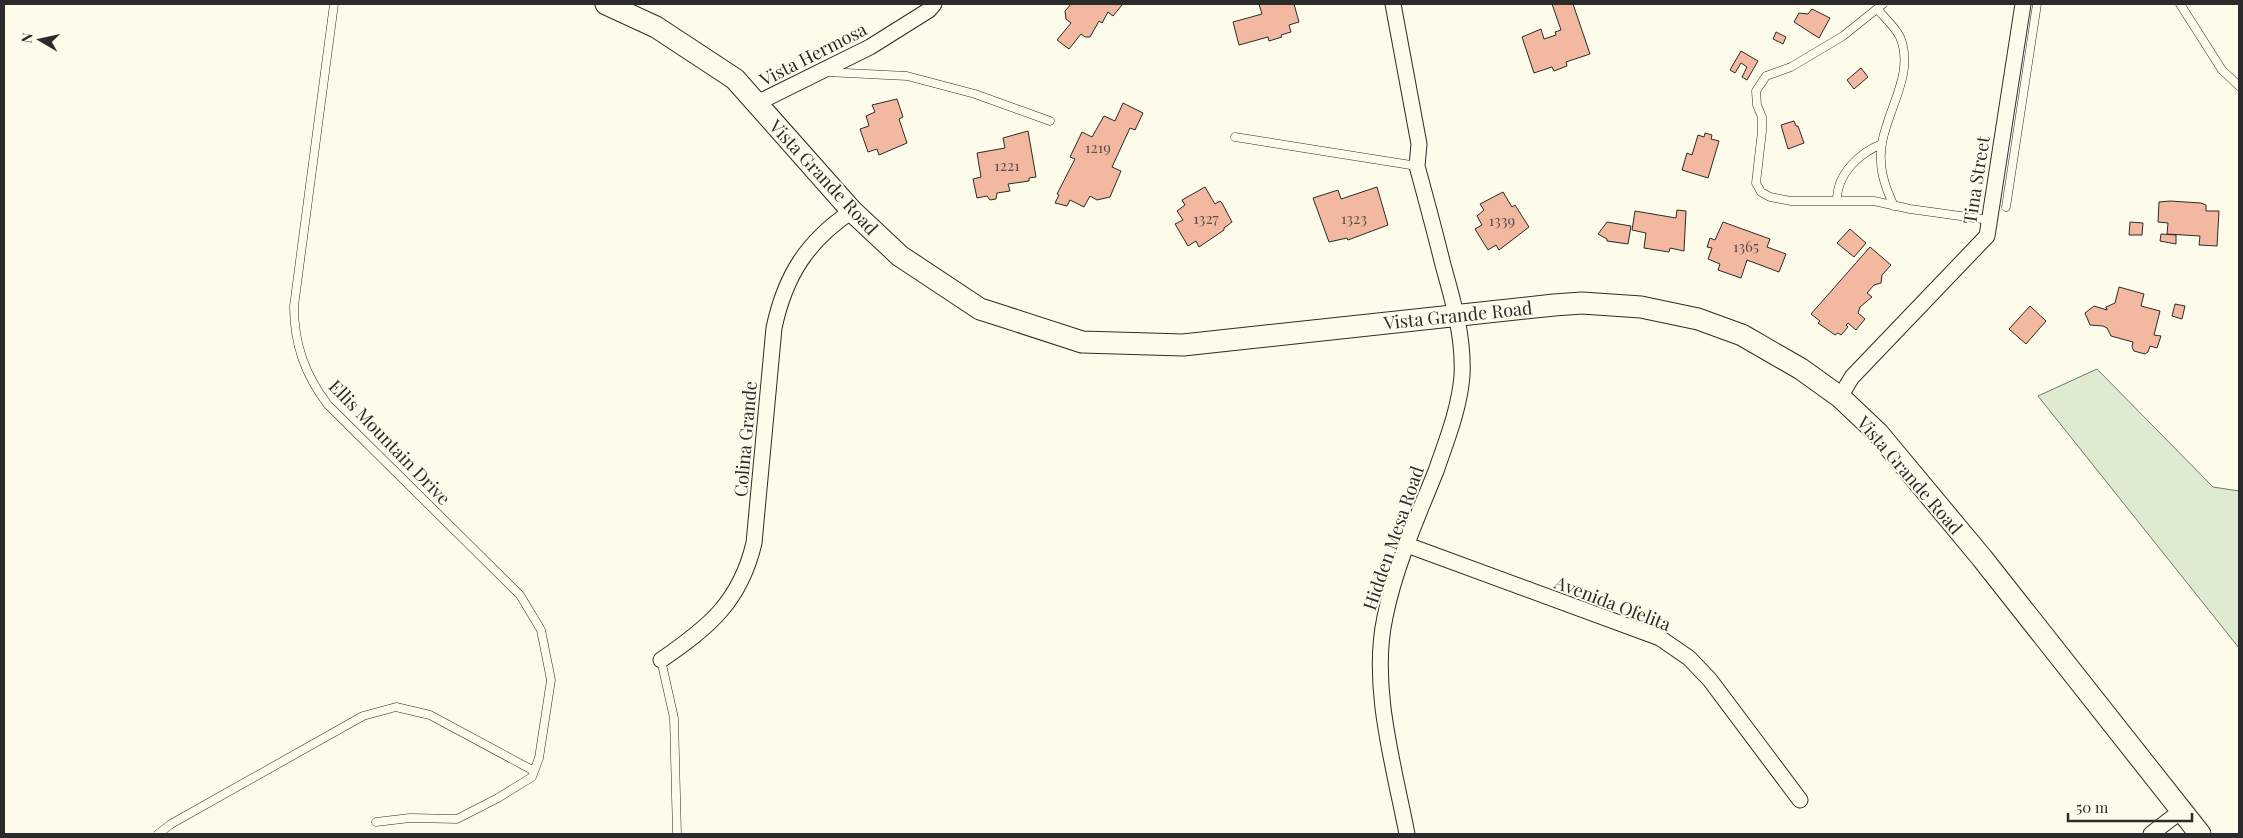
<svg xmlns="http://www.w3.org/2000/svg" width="2243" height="838" viewBox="0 0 2243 838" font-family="'Playfair Display',serif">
	<rect width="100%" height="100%" fill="#fdfbea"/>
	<path fill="#deebd1" stroke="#74746e" d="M2097,369L2213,487L2239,491V648L2038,396Z"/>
	<path fill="#f2b8a0" stroke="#2b2b2b" d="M1071,4H1120L1122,5L1113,16L1108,12L1102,23L1099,21L1090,37H1085L1081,34L1069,49L1057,40L1071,23L1066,19L1065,11Z
		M1259,4H1294L1299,22L1289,25L1291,32L1281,35L1282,37L1269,41L1268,37L1239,45L1233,22L1262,14Z
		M1552,4H1573L1590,54L1566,62L1567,66L1554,71L1552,67L1534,73L1522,37L1541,29L1544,39L1556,35L1555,32L1561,30Z
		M1812,9L1830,18L1819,38L1794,22L1799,13L1808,14Z
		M1776,32L1786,37L1783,44L1773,39Z
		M1741,51L1758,61L1747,80L1742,77L1747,67L1741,63L1735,73L1730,70Z
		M1861,68L1868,77L1854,89L1847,80Z
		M897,99L903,117L899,119L907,143L879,155L877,149L868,152L860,129L869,126L866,116L875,112L872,105Z
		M1123,103L1143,113L1135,130L1130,128L1112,167L1121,171L1110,197L1097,200L1090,196L1084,207L1070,200L1067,206L1055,203L1059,195L1057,194L1075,159L1070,157L1082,132L1092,137L1104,116L1115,121Z
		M1794,121L1796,126H1798L1804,143L1788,149L1781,125Z
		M1028,131L1036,177L1029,178V181L1008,184L1010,191L997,193L996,199L990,200L987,196L977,198L973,179L981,177L977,153L1005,148L1003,138Z
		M1705,133L1712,135L1711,139L1719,141L1708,178L1682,170L1687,153L1692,155L1698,135L1704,137Z
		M1205,187L1215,204L1220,201L1222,203L1232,222L1224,228V230L1199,247L1196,241L1188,246L1175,224L1183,220L1177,211L1185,205L1182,200Z
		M1377,187L1388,225L1348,240L1347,238L1329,242L1313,198L1338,190L1341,199Z
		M1503,192L1512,207L1515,205L1529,227L1499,250L1496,245L1488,250L1475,229L1482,225L1477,216L1484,210L1480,204Z
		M2170,201L2201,203L2206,205V211H2219L2217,246L2199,245L2200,236L2167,234L2168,223L2158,222L2159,202Z
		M1677,210L1686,211L1684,251L1670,248L1669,252L1644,248L1646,233L1632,230L1635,211L1676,218Z
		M1607,222L1631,226L1628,244L1607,241V239L1598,234Z
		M1723,222L1770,239L1767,247L1786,254L1779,272L1747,260L1741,278L1718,270L1720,264L1708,259L1712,248L1707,247L1710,238L1715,240Z
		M2130,222L2143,223L2142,235H2129Z
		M1850,229L1866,243L1854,257L1837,243Z
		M2161,234L2176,235V244L2160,241Z
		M1870,247L1891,265L1882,275L1881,283L1874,285L1867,293L1872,297L1860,307L1858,313L1865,319L1856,330L1848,323L1846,325L1848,327L1841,335L1838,333L1835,335L1818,323L1820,321L1811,314Z
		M2119,287L2144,294L2141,306L2160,311L2154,335L2161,336L2157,348L2150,346L2148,352L2145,354L2134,351L2132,347L2133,342L2111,336L2107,328L2103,326L2090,325L2085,313L2094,306L2107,310L2106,307L2115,303Z
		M2175,304L2185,306L2182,319L2172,316Z
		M2030,306L2046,321L2026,344L2009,329Z"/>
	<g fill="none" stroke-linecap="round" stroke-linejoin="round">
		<defs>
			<path id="lane" d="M334,4L294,306C294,344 305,375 328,405L520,595L541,630L551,680L539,758L532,777L498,798L457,819L410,818L376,822
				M1883,4L1843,36L1791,67L1766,76L1756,91L1757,105L1762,117V131L1756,183L1761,192L1770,197L1791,201H1874L1910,209L1989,220
				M2180,4L2222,70L2239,86
				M1878,10C1885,18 1895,27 1900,37C1915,73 1888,108 1882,143C1878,166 1884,185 1894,206
				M826,72L907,76L975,94L1050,121
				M1235,137L1417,166
				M1837,200C1837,174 1859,153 1882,144
				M2006,207L2037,4
				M661,660L674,718L677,834
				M158,834L171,824L363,716L396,707L430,715L534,771"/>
			<path id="street" d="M1393,4L1419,144L1417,166C1426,199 1435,232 1443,265C1453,301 1464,337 1462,376C1459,410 1447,439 1436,471C1417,518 1395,567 1385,617C1370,686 1394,766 1407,834
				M757,103L870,47L929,10L934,4
				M1840,397L1852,377L1987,236L2023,4
				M1407,545L1660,638L1689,658L1710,680L1800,800
				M661,660C709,627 740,602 754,543L774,328C785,276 807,241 852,211
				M2151,834L2181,811"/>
			<path id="secondary" d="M606,4L656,27L735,79L852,211L900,256L980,309L1002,316L1082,342L1183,345L1554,305L1582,303L1641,307L1698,319L1742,335L1801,369L1840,397L1878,433L1982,558L2200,834"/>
		</defs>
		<use href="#lane" stroke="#2b2b2b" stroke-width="9"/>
		<use href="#street" stroke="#2b2b2b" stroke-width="17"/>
		<use href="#secondary" stroke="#2b2b2b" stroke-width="23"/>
		<use href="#lane" stroke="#fdfbea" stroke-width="8"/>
		<use href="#street" stroke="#fdfbea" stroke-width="15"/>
		<use href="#secondary" stroke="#fdfbea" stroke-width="21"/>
	</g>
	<g text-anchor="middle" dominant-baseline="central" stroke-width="4" stroke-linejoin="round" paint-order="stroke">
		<g font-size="15" fill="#5d4e48">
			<text x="1098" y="147">1219</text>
			<text x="1007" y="165">1221</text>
			<text x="1206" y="218">1327</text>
			<text x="1354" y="218">1323</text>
			<text x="1502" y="220">1339</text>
			<text x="1746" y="246">1365</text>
		</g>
		<g font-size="18" fill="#2b2b2b" stroke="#fdfbea">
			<text transform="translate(813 54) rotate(-27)">Vista Hermosa</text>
			<text transform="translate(824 177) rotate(47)">Vista Grande Road</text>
			<text transform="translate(1976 180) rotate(-81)">Tina Street</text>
			<text transform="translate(1458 315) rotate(-6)">Vista Grande Road</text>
			<text transform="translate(745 439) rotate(-85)">Colina Grande</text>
			<text transform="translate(390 442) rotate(46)">Ellis Mountain Drive</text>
			<text transform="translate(1910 475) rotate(49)">Vista Grande Road</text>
			<text transform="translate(1393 538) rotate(-71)">Hidden Mesa Road</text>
			<text transform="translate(1613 603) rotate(21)">Avenida Ofelita</text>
		</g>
	</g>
	<rect width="2243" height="838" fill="none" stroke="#2b2b2b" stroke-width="10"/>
	<g transform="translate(40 40) rotate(279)" stroke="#fdfbea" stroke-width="4" paint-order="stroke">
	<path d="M0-4L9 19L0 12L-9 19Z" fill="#2b2b2b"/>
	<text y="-8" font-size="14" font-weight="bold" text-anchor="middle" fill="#2b2b2b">N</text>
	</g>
	<path d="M2068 813v8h124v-8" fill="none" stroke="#2b2b2b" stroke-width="2.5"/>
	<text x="2076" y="813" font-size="15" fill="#2b2b2b" stroke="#fdfbea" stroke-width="4" paint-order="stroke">50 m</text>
</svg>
